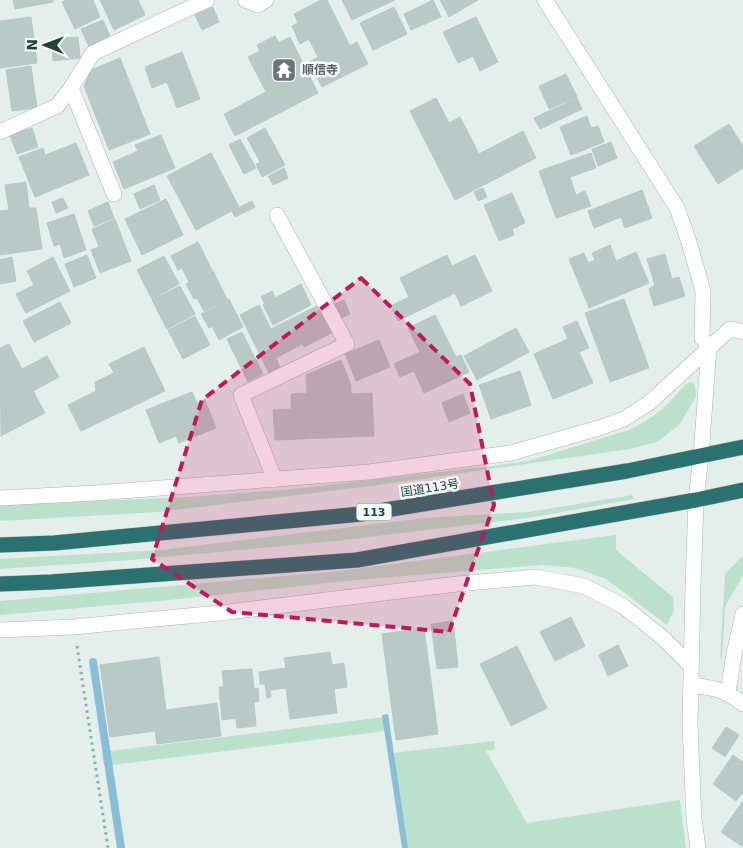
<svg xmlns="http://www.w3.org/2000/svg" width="743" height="848" viewBox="0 0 743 848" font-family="'DejaVu Sans','Noto Sans JP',sans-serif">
	<rect width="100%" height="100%" fill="#e4efec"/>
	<path fill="#bbe1cc" d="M691,382L695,385L696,397L679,425L657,442L630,449L379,485L159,512L0,521V505L188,497L293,489L499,465L528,461L629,430C656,417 666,407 686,384Z
		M633,495L634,499L534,517L336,541L131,560L0,569V559L161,550L424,518L529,512Z
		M616,535V550L673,597L674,610L667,625L606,579L576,568L542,565L356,580L170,600L0,615V601L331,572Z
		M743,556V575L725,607L722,656L720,660L725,574Z
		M384,717L386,731L104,766L102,752Z
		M494,741L495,749L486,751L527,823L680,800L686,848H407L393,753Z"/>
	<path fill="#88bed8" d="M388,714L408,848H402L382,715Z"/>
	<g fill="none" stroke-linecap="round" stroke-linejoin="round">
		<path stroke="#88bed8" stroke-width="8" d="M93,662L121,848"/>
	</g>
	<path fill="#b9cac6" stroke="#b6c9c4" d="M13,0H53V2L15,9Z
		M67,0H93L100,17L75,29L62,2Z
		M100,0H138L145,15L114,30Z
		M321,0H327L350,46L357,42L368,64L322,87L309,62L318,57L309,39L300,44L292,26L298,23L294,14Z
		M342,0H395L352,20Z
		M433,0L441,17L411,30L404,14Z
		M440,0H478L449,17Z
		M213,7L219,22L202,30L195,15Z
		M394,7L407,34L373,50L360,23Z
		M31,17L37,63L0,68V21Z
		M476,17L498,62L480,71L473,56L458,63L443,32Z
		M103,20L110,36L89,47L81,29Z
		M275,36L279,43L290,37L318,93L235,136L224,114L266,92L248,57L260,51L257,45Z
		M78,37L80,58L53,61L52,39Z
		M182,52L200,99L177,108L167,82L152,88L145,67Z
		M120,58L150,134L109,150L84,86L91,70Z
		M31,66L37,108L12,111L6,70Z
		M566,74L577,97L549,109L539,86Z
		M436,98L449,123L460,117L479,154L523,131L536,158L455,200L410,111Z
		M577,98L582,109L540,129L534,118Z
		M587,116L591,128L598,126L604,142L571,155L560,127Z
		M729,124L743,146V168L718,184L694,146Z
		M32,128L38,147L17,154L10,135Z
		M265,128L285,165L262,177L256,164L260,162L247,138Z
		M161,135L175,168L124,189L113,162L138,151L135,145Z
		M240,139L256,168L244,174L229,145Z
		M611,142L617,158L598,166L592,149Z
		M76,143L89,175L35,197L19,157L43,148L45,155Z
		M211,153L239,207L196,230L167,176Z
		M591,153L596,168L570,177L576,195L585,191L591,206L556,218L539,171Z
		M284,168L288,178L273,185L268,176Z
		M26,182L29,208H36L42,249L0,255V211L9,210L5,185Z
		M154,185L160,200L140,209L134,194Z
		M483,188L487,197L478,201L474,192Z
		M642,190L652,218L625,228L621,217L594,228L588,211Z
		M512,193L525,223L512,229L514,235L499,241L484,205Z
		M63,198L68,208L56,213L52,202Z
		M166,199L183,235L142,255L125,219Z
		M252,201L255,207L235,217L232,211Z
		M108,202L114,218L94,226L88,211Z
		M74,214L86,250L64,258L60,244L54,246L47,223Z
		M115,219L131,261L100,273L91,250L99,247L92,229Z
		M198,242L212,270L189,282L182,268L178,270L171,256Z
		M610,245L616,261L636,252L649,283L589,308L569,259L584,253L588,263L595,260L592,253Z
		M665,254L672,279L679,277L685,296L654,306L649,289L655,285L647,259Z
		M87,255L96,278L74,287L65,264Z
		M447,255L452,266L475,255L492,291L461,306L455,293L398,321L391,306L409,297L400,278Z
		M164,256L179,284L152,299L137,270Z
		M12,257L16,281L0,284V260Z
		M53,257L70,291L26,313L16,294L34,285L27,271Z
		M213,271L227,299L204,311L197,298L194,299L186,284Z
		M301,284L311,305L273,325L263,305L265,304L261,297L272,291L275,298Z
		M180,286L195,314L167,329L152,300Z
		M229,299L243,327L219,340L212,326L209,328L201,314Z
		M624,299L649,368L610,382L585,313Z
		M344,300L350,314L339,319L333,305Z
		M60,302L71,323L34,342L23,321Z
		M259,305L271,329L319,305L333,332L304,347L302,344L276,358L280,367L269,373L240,315Z
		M435,315L456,357L461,355L469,372L424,393L414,371L400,377L394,364L420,352L408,328Z
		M195,316L210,345L183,359L168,330Z
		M577,321L589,348L579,352L593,383L553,399L534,354L568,339L563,327Z
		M516,328L529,352L477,380L464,356Z
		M242,332L263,374L248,382L227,339Z
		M379,340L390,367L356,381L345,354Z
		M9,344L22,369L47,356L59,377L33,391L45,413L1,436L0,348Z
		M144,347L165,391L81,431L68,405L96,391L95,382L114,373L109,364Z
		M341,360L351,385V394L372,393L374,436L275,440L273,410L291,409V394L307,393L306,375Z
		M520,371L531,405L491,419L479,385Z
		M192,392L197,403L205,400L216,428L179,443L176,436L159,443L146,410Z
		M463,394L470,413L449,422L442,403Z
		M571,617L585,646L555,661L540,632Z
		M453,621L458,667L437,669L431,624Z
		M424,628L438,734L396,740L382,634Z
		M618,645L628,666L608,676L599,655Z
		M517,646L547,708L511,726L480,664Z
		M330,652L332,665L344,663L347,687L334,689L337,713L290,719L286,688L270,690L271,697L267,698L265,684H260L259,672L286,668L284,658Z
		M159,657L166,710L217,703L221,736L157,744L155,731L110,737L100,665Z
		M252,669L254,689L258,688L259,701L254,702L256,726L237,728L236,718L222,720L219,687H224L222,671Z
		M726,727L739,735L725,757L712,748Z
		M733,755L743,762V792L736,801L713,784Z
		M743,801V847L721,832Z"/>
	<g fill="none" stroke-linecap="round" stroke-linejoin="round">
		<defs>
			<path id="minor" d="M245,0L258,5L266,0
				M545,0L677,208L689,242L703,291L702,338L709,347L701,456L696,500L693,587L690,724L694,819L698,848
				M71,88L114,194
				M0,132L57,106L71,88L93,53L207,0
				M275,480L241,395L347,344L277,215
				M0,498L96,493L369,472L511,453L599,428L624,419L649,403L730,329L743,332
				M0,630L74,627L134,621L220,613L457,584L535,577L584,586L623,606L663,638L691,666
				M691,685C715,688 723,689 743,704
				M728,692L734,654L743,614"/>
			<path id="highway" d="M0,545L54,543L361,514L627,471L743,447
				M0,584L51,582L357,560L696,500L743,490"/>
		</defs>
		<use href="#minor" stroke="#a6b8b5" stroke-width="16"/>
		<use href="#highway" stroke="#c1cac9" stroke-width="16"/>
		<path stroke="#82b5ae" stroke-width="3" stroke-dasharray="2.5 4" stroke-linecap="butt" d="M77,646L108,848"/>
		<use href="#minor" stroke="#fff" stroke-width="15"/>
		<use href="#highway" stroke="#2a716f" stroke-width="15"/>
	</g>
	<path fill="#c2185b" fill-opacity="0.2" stroke="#c2185b" stroke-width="4" stroke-dasharray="10 6" stroke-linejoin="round" d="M361,278L470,384L494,505L449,632L232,612L152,559L202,400Z"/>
	<defs>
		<symbol id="temple-square" viewBox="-11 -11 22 22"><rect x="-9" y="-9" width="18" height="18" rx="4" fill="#6b7280" stroke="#f5fbf9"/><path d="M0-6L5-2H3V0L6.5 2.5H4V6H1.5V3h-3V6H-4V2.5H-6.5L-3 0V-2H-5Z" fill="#fff"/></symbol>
	</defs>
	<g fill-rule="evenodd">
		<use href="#temple-square" x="270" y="56" width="28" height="28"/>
	</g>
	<g text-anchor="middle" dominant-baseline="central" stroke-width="5" stroke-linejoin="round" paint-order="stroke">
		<rect fill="#f5fbf9" stroke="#617a77" stroke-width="1" x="356.5" y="503.5" width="35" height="17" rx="4"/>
		<g font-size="11" font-weight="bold" fill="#21423f">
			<text x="374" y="512">113</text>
		</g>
		<g font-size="12" font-weight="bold" fill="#5b616d" stroke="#f5fbf9" text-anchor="start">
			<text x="302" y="70">順信寺</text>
		</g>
		<g font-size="12" fill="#21423f" stroke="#f5fbf9">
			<text transform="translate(430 488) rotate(-9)">国道113号</text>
		</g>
	</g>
	<g transform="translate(45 45) rotate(271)" stroke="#f5fbf9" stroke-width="4" paint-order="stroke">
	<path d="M0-4L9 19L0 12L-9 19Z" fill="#21423f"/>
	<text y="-8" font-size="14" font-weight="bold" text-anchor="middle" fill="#21423f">N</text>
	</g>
</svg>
